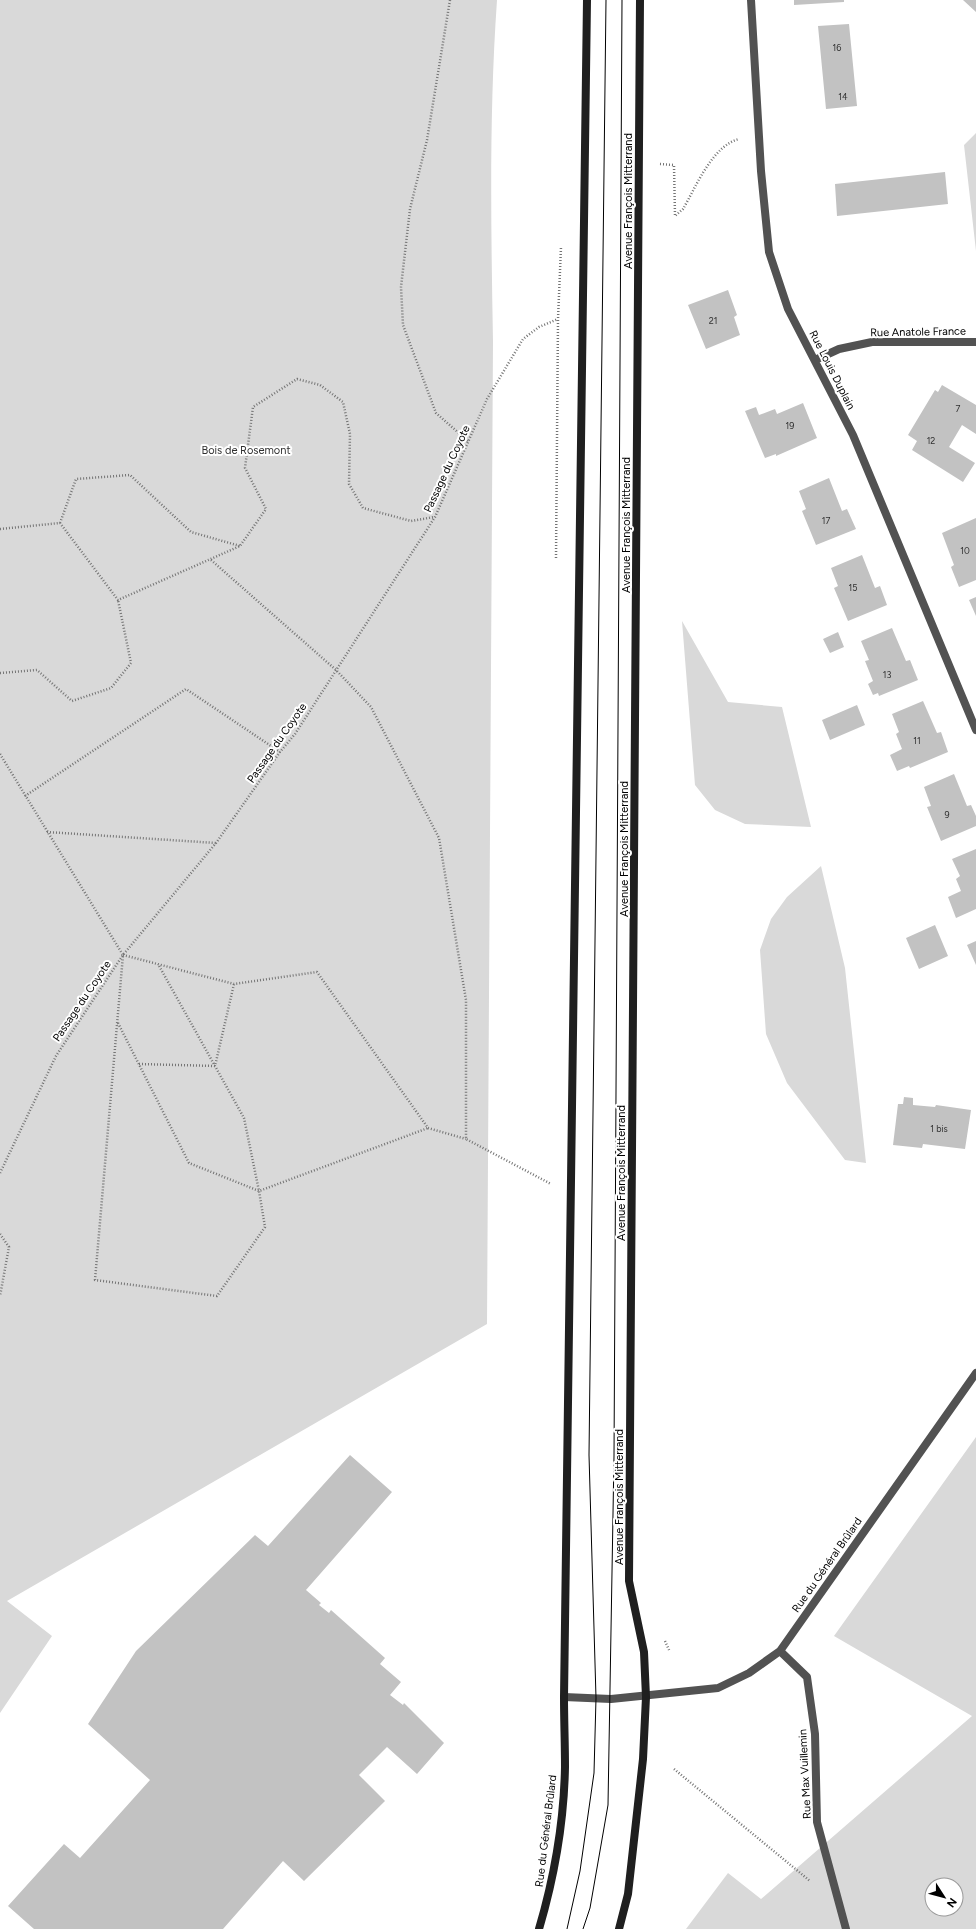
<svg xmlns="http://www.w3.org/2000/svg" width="976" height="1929" viewBox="0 0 976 1929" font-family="Figtree,sans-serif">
	<rect width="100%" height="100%" fill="#fff"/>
	<path fill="#d9d9d9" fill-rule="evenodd" d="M0,0H497C489,114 491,228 493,342L487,1324L7,1601L52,1636L0,1713Z
		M976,133V251L964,145Z
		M682,621L728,702L782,707L811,827L745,824L715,810L695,785Z
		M821,866L845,968L866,1163L845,1160L787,1083L766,1034L760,950L771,919L787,897Z
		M976,1437V1929H686L728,1873L761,1899L972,1716L834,1636ZM932,1885H956V1909H932Z"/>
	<path fill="#c2c2c2" d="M794,0H844V2L794,5Z
		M963,0H976V12Z
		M849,24L857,106L826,109L818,26Z
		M945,172L948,204L837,216L835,184Z
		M728,290L737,315L734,317L740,335L706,349L688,305Z
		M942,385L976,405V434L962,425L949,447L975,463L963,482L912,450L917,441L908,435L935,390L938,392Z
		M803,403L817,438L776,456V454L765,458L745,411L756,407L759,415L775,409L777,414Z
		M829,478L842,511L847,509L856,529L816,545L802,511L806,509L799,491Z
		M976,518V580L959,587L951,567L954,565L942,533Z
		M862,555L875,588L880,586L887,605L848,621L834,588L838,586L831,568Z
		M976,597V616L969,600Z
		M892,628L906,661L910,660L918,680L879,696L878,693L873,695L868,684L873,681L865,661L869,660L861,641Z
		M838,632L844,647L830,653L823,639Z
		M923,701L937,733L941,732L948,752L910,768L909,766L897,771L890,755L902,749L896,734L899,732L892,714Z
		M857,705L865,725L830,740L822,720Z
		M954,774L967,806L971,805L976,816V826L941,841L927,807L931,806L924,787Z
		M976,849V909L956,918L948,897L961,891L956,879L960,876L952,859Z
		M935,925L948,956L919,969L906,938Z
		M976,941V965L967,945Z
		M904,1097L913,1098V1105L935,1107L936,1105L971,1110L965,1149L923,1144L922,1148L893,1145L898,1104H903Z
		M350,1455L392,1492L306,1590L321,1603L319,1605L329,1613L331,1610L385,1658L380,1664L401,1682L390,1695L403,1705L404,1703L444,1743L417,1774L387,1747L359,1775L385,1801L304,1881L283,1861L223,1929H34L8,1906L64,1844L80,1858L150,1780L88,1724L136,1651L255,1535L268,1546Z"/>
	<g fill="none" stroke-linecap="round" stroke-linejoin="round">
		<path stroke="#747474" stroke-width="2.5" stroke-dasharray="1 2" stroke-linecap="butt" d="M450,0L427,140L410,209L401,287L403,325L436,413L469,442
			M660,164L674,165L675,216L683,209C696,187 712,146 739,139
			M60,523L76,479L130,475L191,532L240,546
			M0,529L60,523L118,600L240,546L266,509L245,468L253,407L297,379L320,385L343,402L350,434L349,484L363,508L411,521L434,517
			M556,558L558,319L561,247
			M211,560L336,670L371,707L439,838L466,1000V1139L551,1184
			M0,673L37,670L72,701L111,688L131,663L118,600
			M0,754L123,955L95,1280L217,1296L265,1227L259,1191L428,1128
			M25,796L186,689L280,752
			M47,832L216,843
			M123,955L234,984L317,972L428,1128L466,1139
			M118,1023L189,1163L259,1191L244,1118L158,964
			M139,1064L215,1066L234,984
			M0,1173L56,1056L123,955L216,843L280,752L295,734L435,517L487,399L523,339L539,327L558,319
			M0,1234L9,1247L0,1296
			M665,1641L670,1652
			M674,1769L810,1881"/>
		<path stroke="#525252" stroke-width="8" d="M751,0L761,171L769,252L788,309L853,435L976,730
			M815,360L839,349L872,342H976
			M780,1651L807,1677L815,1734L817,1822L846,1929
			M564,1697L611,1699L718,1688L749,1673L780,1651L976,1373"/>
		<path stroke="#1f1f1f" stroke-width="8" d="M539,1929C554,1878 564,1820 565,1767C565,1744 564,1720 564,1697L587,0
			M619,1929L628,1894L643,1759L646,1697L644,1652L629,1581L640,0"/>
		<path stroke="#000" stroke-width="1" d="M567,1929L580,1871L594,1773L596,1698L589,1455L606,0
			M583,1929L590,1908L608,1805L614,1456L622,0"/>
	</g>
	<g text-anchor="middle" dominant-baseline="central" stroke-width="4" stroke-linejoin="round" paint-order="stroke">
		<g font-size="9" fill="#303030">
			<text x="837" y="47">16</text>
			<text x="843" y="96">14</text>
			<text x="713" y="320">21</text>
			<text x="958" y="408">7</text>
			<text x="790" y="425">19</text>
			<text x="931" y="440">12</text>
			<text x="826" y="520">17</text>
			<text x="965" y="550">10</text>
			<text x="853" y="587">15</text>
			<text x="887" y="674">13</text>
			<text x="917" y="740">11</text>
			<text x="947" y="814">9</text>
			<text x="939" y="1128">1 bis</text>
		</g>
		<g font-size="11" fill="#000" stroke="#fff">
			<text transform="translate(628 201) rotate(-90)">Avenue François Mitterrand</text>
			<text transform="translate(918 332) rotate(-1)">Rue Anatole France</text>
			<text transform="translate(832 370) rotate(63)">Rue Louis Duplain</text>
			<text transform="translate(447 469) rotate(-65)">Passage du Coyote</text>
			<text transform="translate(626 525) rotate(-90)">Avenue François Mitterrand</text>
			<text transform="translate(277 743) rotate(-55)">Passage du Coyote</text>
			<text transform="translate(624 849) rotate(-90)">Avenue François Mitterrand</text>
			<text transform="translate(82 1001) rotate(-56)">Passage du Coyote</text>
			<text transform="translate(621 1173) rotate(-90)">Avenue François Mitterrand</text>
			<text transform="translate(619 1497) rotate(-90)">Avenue François Mitterrand</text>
			<text transform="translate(827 1565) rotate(-55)">Rue du Général Brûlard</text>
			<text transform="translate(805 1774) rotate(-93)">Rue Max Vuillemin</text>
			<text transform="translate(546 1831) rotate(-83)">Rue du Général Brûlard</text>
		</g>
		<g font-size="11" fill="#303030" stroke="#fff">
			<text x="246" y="450">Bois de Rosemont</text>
		</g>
	</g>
	<g transform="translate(944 1897) rotate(126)"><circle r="19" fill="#ffffff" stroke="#999999"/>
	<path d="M0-3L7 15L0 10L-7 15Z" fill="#000000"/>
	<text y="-6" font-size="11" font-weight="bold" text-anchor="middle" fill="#000000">N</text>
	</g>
</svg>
